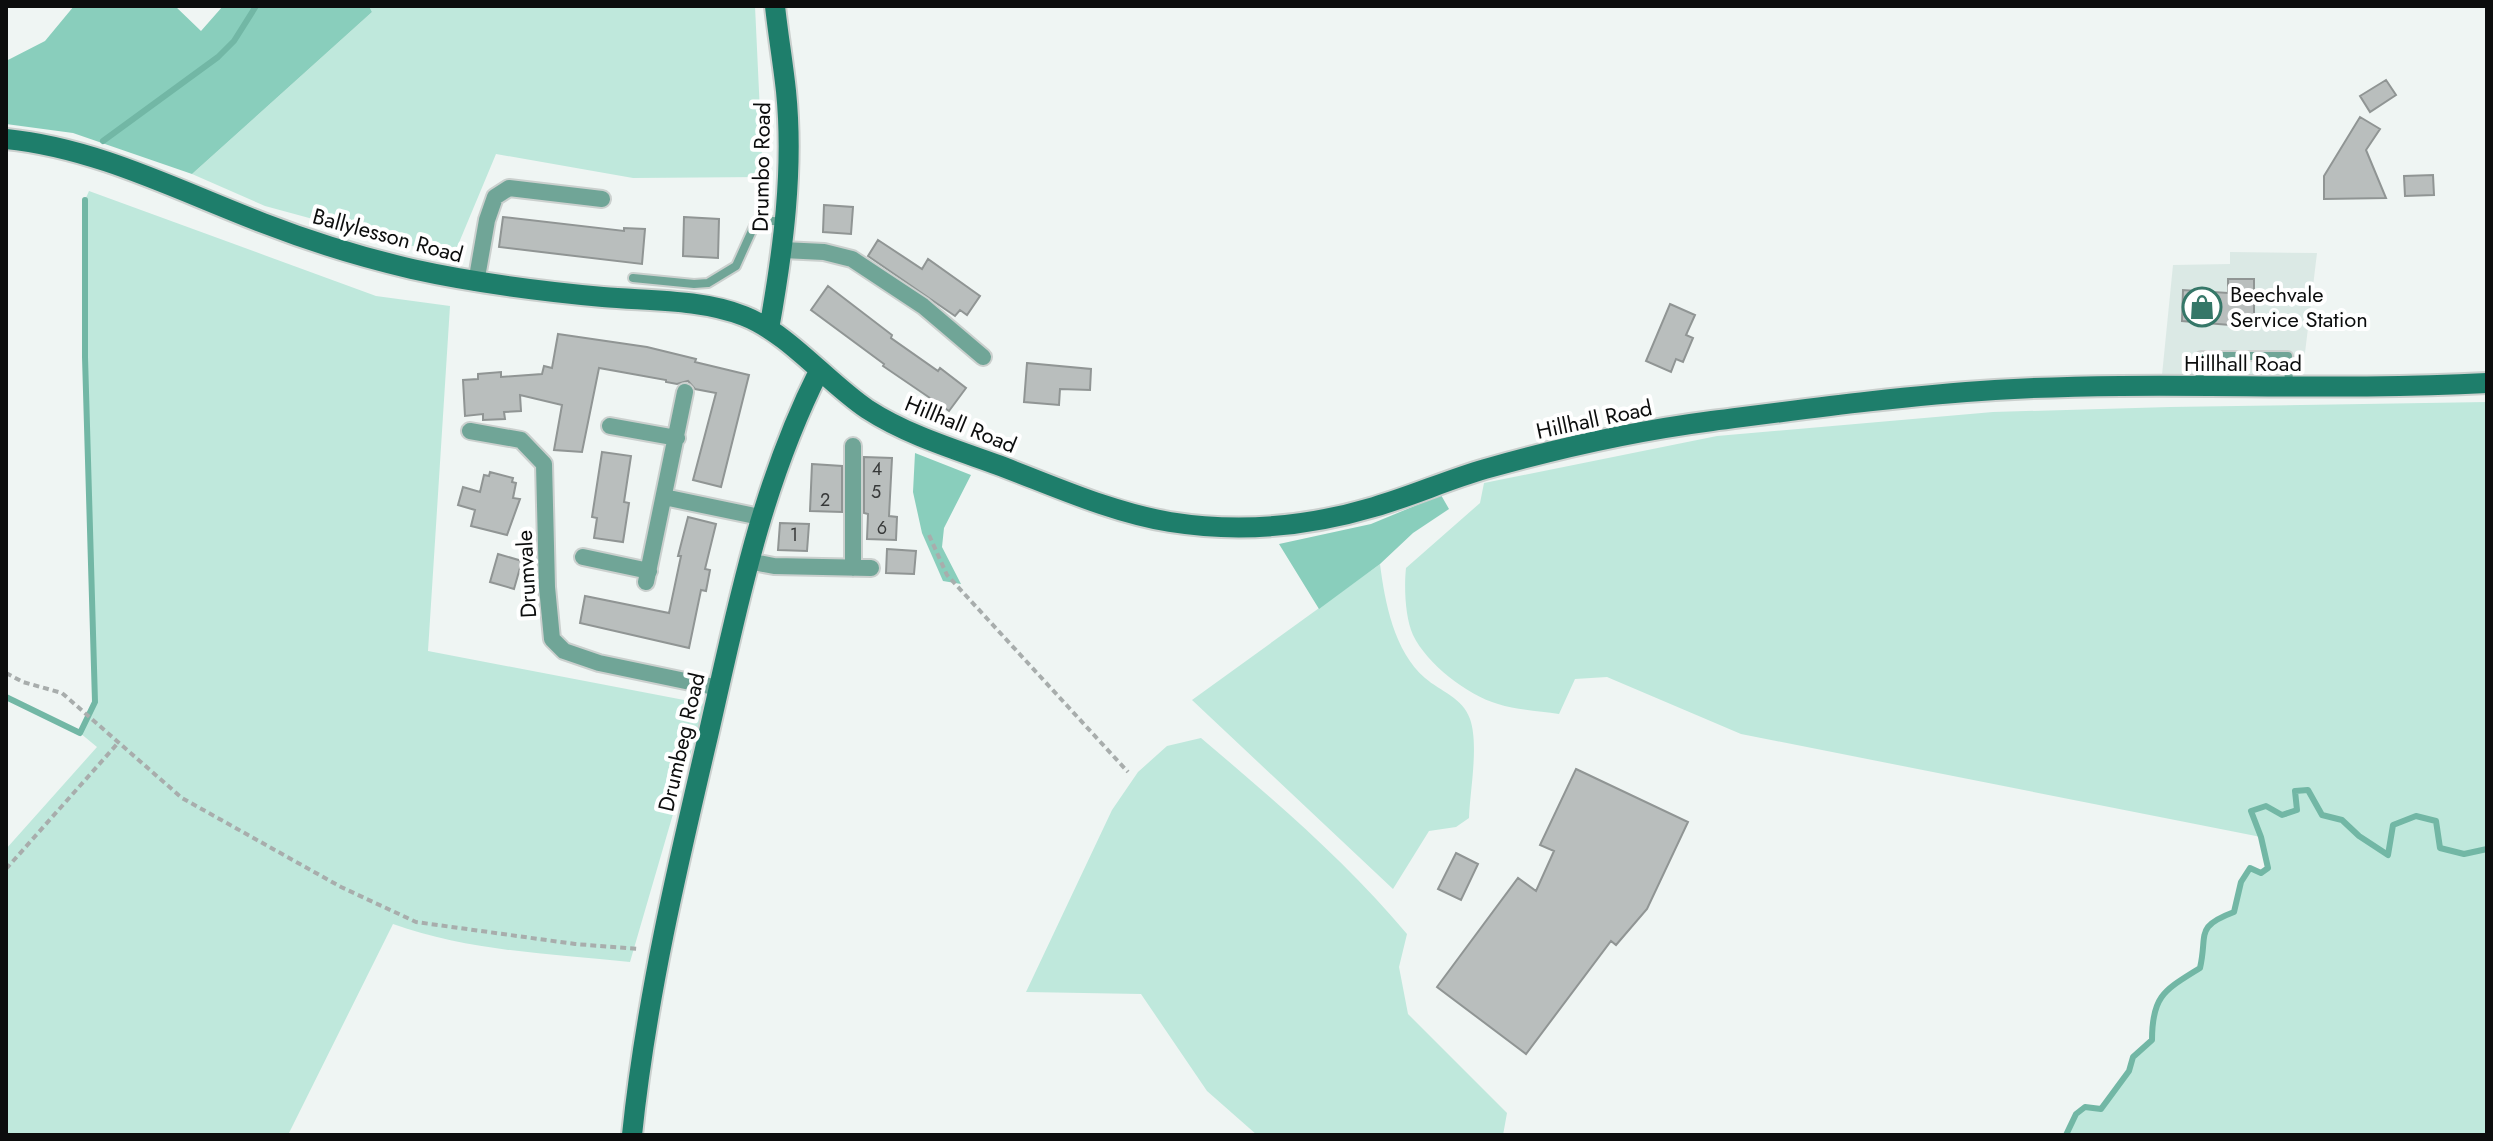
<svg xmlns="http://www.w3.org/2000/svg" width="2493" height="1141" viewBox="0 0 2493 1141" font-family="Jost,sans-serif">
	<rect width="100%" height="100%" fill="#eff5f3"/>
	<path fill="#dbe9e5" d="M2230,252L2317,253L2302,378L2162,375L2173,265L2230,264Z"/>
	<path fill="#bfe8dc" d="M369,6H755L763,177L633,178L496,154L453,257L265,206L192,174L372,12Z
		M89,191L376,296L450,306L428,651L705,704L630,962C551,954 468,951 393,924L288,1135H6V849L97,747L80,733L95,702L85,357V200Z
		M2487,402V1135H2066L2076,1114L2085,1107L2101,1109L2129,1071L2133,1057L2152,1040C2152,994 2165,990 2200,968C2208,933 2194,927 2234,912L2241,882L2250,868L2261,873L2268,868L2261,837L1741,734L1607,677L1575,679L1559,714C1539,711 1517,710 1498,704C1467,695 1427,664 1413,635C1405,617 1404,587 1406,568L1480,503L1484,483L1717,436L1993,412L2170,407Z
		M1380,564C1385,603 1394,651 1425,678C1440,691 1463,698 1470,719C1479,745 1470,790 1469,818L1456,827L1429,831L1393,889L1192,700Z
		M1201,738C1273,799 1346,861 1407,934L1399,967L1408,1014L1507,1113L1503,1135H1257L1207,1091L1141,994L1026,992L1112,810L1138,772L1167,746Z"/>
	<path fill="#89cebc" d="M74,6H175L201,31L223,6H369L372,12L192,174L73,133L6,124V61L45,41Z
		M915,453L971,475L944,528L942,547L961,584L943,581L922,533L913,492Z
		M1441,495L1449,509L1413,533L1380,564L1319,609L1279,544L1371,524Z"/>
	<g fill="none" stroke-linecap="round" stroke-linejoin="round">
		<path stroke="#72b7a5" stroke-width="6" d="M103,141L218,57L234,41L256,6
			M6,697L80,733L95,702L85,357V200
			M2066,1135L2076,1114L2085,1107L2101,1109L2129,1071L2133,1057L2152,1040C2152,995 2165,990 2200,968C2208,934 2194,927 2234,912L2241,882L2250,868L2261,873L2268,868L2261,837L2251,811L2266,806L2282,815L2297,810L2295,791L2308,790L2322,815L2342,820L2359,836L2388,855L2393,825L2416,816L2436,821L2440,848L2464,854L2487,849"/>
	</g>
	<path fill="#b9bebd" stroke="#909594" stroke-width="2" d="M2386,80L2396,95L2370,112L2360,96Z
		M2360,117L2380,129L2366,150L2386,198L2324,199V176Z
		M2433,175L2434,195L2405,196L2404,176Z
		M824,205L853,207L851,234L823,232Z
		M503,217L624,231V228L645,229L642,264L499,247Z
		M684,217L719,219L718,258L683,256Z
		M878,240L922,269L928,259L980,296L967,315L960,310L955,316L868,256Z
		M2228,279H2254V327L2182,321L2183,290L2228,293Z
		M828,286L892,335L891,338L938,371L940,368L966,388L949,411L883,366L884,364L811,310Z
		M1670,304L1695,315L1686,335L1693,338L1683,362L1676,359L1671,372L1646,361Z
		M558,334L647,347L696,359L695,362L749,375L721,487L693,480L716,393L695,389L688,381L677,384L666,382V380L599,368L582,452L554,450L562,405L520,395L521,411L504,412L505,419L483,420V414L465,416L463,380L478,379V374L501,372V377L542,374L544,366L552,368Z
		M1027,363L1091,369L1090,390L1060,389L1059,405L1024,402Z
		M602,452L631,456L624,502L629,503L623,542L594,538L597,518L592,517Z
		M864,457L892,458L889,516L897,517L896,540L867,539L868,514L864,513Z
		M812,464L842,466V512L810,511Z
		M490,472L513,478L512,482L516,483L513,498L520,499L507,535L471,526L475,510L458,505L463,487L480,492L484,475L489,476Z
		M688,517L716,524L705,569L710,570L706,591L701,590L689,648L580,623L585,596L669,613L681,556H678Z
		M780,523L809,524L807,551L778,550Z
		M887,549L916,551L914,574L886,573Z
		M498,554L522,561L514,589L490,582Z
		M1576,769L1688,822L1647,909L1616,945L1611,941L1526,1054L1437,987L1518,878L1536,891L1554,851L1540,845Z
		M1456,853L1478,864L1461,900L1438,889Z"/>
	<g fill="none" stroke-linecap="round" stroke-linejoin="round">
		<defs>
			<path id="lane" d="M633,278L694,284L708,283L736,266L755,224L762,220L784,222
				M2199,385L2201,356H2288L2289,387"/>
			<path id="street" d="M783,250L824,252L852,259L923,306L983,357
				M476,283L487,220L495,197L509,188L602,199
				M610,426L677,438
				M470,431L521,440L544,464L547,587L552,639L564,651L599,663L719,688
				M664,497L760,517
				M583,557L649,571
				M748,561L774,566L871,568
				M853,568V446
				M646,582L685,392"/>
			<path id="secondary" d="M6,139C97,148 179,191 263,223C312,242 361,257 412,269C475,283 538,291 603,297C649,301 701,299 744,316C788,333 827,382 867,409C907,435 954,449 998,465C1054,486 1110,512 1170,522C1239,533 1307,527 1374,507C1412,496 1447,480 1485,469C1559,448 1635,431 1712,421C1806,409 1901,396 1995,390C2159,380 2323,392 2487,383
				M769,329C783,251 794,170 786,91C783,63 778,34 775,6
				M632,1135C646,1000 677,868 708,736C737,609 760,488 819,371"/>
		</defs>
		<use href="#lane" stroke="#cbd0ce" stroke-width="12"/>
		<use href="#street" stroke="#cbd0ce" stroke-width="20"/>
		<use href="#secondary" stroke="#cbd0ce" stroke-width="24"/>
		<path stroke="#a8adac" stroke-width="4" stroke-dasharray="6 4" stroke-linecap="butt" d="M929,535L947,575L1128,772
			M6,673L23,682L62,693L182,798L341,887L416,922L575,944L640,949
			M6,869L118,743"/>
		<use href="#lane" stroke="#70a597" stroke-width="8"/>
		<use href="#street" stroke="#70a597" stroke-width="16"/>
		<use href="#secondary" stroke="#1e7e6b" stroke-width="20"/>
	</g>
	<defs>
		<symbol id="shop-ring" viewBox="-11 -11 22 22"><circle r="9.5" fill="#fff" stroke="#357768" stroke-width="1.5"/><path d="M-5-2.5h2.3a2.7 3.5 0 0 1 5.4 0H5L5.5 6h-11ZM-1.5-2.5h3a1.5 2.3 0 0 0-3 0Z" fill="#357768"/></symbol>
	</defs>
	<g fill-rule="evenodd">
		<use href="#shop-ring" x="2180" y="285" width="44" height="44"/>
	</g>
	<g text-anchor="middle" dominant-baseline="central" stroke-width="8" stroke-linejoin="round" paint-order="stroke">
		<g font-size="18" fill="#373939">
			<text x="877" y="469">4</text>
			<text x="876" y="492">5</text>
			<text x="825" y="500">2</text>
			<text x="882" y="528">6</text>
			<text x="794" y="535">1</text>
		</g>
		<g font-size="22" fill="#0c0d0d" stroke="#fff">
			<text transform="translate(761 167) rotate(-89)">Drumbo Road</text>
			<text transform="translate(388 235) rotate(15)">Ballylesson Road</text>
			<text x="2243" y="363">Hillhall Road</text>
			<text transform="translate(1594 419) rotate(-12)">Hillhall Road</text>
			<text transform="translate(961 424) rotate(22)">Hillhall Road</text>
			<text transform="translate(526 574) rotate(-93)">Drumvale</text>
			<text transform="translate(681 742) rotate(-77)">Drumbeg Road</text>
		</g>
		<g font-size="22" fill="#0c0d0d" stroke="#fff" text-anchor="start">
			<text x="2230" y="294">Beechvale<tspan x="2230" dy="25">Service Station</tspan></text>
		</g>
	</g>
	<rect width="2493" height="1141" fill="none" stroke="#0c0d0d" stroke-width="16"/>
</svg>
